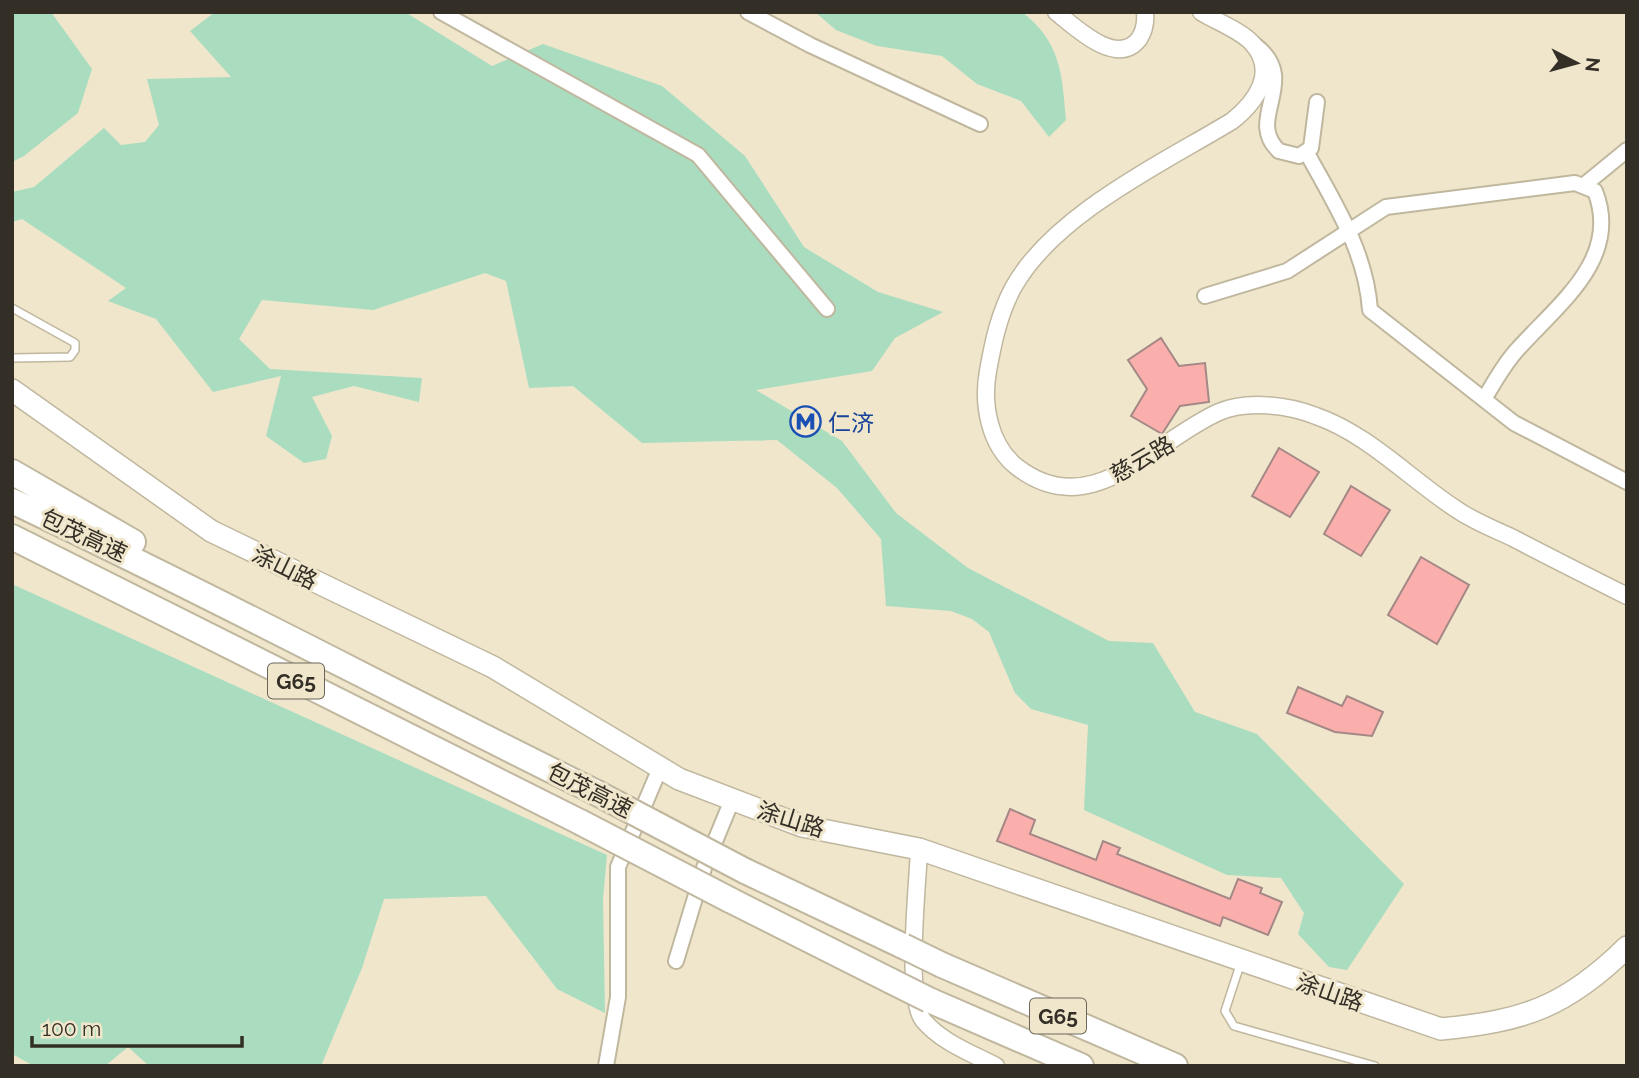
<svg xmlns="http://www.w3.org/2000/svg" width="1639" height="1078" viewBox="0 0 1639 1078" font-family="Raleway,'Noto Sans SC',sans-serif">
	<rect width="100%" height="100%" fill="#efe6cc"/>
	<path fill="#aaddbf" d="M12,12H51L92,69L78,113L24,156L12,162Z
		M215,12H405L492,66L543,44L662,86L745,156L804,247L878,292L943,312L895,338L872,371L756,390L842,441L896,513L968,568L1109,641L1153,643L1195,712L1257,734L1404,884L1347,970L1329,967L1298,934L1304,913L1281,878L1227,875L1084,810L1088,725L1031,709L1015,693L989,632L972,619L951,611L886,606L881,539L837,488L777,440L642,443L573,386L529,388L506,281L485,273L373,310L262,300L239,339L270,369L422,378L419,402L354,386L312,397L332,436L326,459L304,463L266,436L281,376L213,392L156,319L108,301L126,288L22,219L12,222V192L34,187L104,128L121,145L145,142L159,125L147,79L231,77L190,31Z
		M815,12H1022C1061,42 1062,74 1066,120L1049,137L1021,101L977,84L942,56L877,46L836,30Z
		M12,584L607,855L603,899L605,1013L557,989L486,896L384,899L362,968L321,1066H149L128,1047L105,1066H34L12,1054Z"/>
	<path fill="#faafac" stroke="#a48886" stroke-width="2" d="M1161,338L1179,366L1205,363L1209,402L1180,406L1162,434L1131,416L1147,389L1128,360Z
		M1279,448L1319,472L1290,517L1252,496Z
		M1351,486L1390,510L1361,556L1324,534Z
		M1421,557L1469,585L1437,644L1388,615Z
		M1298,687L1342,706L1347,696L1383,712L1372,736L1335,732L1287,713Z
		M1010,809L1035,820L1030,834L1096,860L1103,841L1120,848L1117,854L1230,899L1238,879L1262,888L1260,893L1282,902L1268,935L1223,917L1220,926L997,841Z"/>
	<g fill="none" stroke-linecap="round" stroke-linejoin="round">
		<defs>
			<path id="service" d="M12,308L75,343V350L70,357L12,358
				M1241,962L1225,1011L1234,1026L1375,1066"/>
			<path id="minor" d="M441,12L698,155L827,309
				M748,12L810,45L980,124
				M1255,45C1302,81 1244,119 1279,151L1299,156L1311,148L1317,102
				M1307,153C1334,203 1366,251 1370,310L1514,423L1627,482
				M1583,186L1627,150
				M1205,296L1287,271L1386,207L1575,183L1595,191C1622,259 1557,305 1517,350C1504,364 1494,383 1484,399
				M676,961L704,868L732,800
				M606,1066L618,997V867L660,768"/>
			<path id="tertiary" d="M1056,12C1075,27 1117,68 1139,39C1145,30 1146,22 1145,12
				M1201,12C1215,21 1240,30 1252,43C1278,72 1256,102 1232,121C1161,164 1053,215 1013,288C999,314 993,343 988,371C982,404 989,445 1017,467C1092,525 1153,441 1219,412C1247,400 1288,405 1316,416C1368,434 1410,479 1456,509C1473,521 1494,529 1513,538C1551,558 1589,577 1627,596
				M919,849C918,881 905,998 923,1020C941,1042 971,1053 996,1066"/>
			<path id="primary" d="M12,390L211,531L493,667L679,779L802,826L919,849L1441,1029C1524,1021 1566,1007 1627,947"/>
			<path id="motorway" d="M12,472L133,542
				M12,501C209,594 400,696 595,792
				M12,537L580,822
				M745,871L903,946
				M730,900L891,981
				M942,965L1175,1066
				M929,1000L1081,1066"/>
		</defs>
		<use href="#service" stroke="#c0b79f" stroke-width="10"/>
		<use href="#minor" stroke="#c0b79f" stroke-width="18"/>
		<use href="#tertiary" stroke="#c0b79f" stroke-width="19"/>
		<use href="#primary" stroke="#c0b79f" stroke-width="24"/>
		<use href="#motorway" stroke="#c0b79f" stroke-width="28"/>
		<use href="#service" stroke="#fff" stroke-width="7"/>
		<use href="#minor" stroke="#fff" stroke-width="14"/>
		<use href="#tertiary" stroke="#fff" stroke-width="16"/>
		<use href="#primary" stroke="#fff" stroke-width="21"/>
		<use href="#motorway" stroke="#fff" stroke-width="24"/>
		<defs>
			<path id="motorway-bridge" d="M595,792L745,871
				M580,822L730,900
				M903,946L942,965
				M891,981L929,1000"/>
		</defs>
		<use href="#motorway-bridge" stroke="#c0b79f" stroke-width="28" stroke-linecap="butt"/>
		<use href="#motorway-bridge" stroke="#fff" stroke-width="24"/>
	</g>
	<defs>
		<symbol id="metro-ring" viewBox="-11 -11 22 22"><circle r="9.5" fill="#efe6cc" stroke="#1a4fb4" stroke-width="1.5"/><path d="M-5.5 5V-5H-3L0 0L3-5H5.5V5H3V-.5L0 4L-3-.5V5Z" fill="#1a4fb4"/></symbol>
	</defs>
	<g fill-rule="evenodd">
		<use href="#metro-ring" x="788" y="404" width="35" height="35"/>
	</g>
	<g text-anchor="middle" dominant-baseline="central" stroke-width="6" stroke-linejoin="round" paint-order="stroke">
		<g fill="#efe6cc" stroke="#6b6658" stroke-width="2">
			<rect x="268" y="663.5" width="56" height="35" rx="5"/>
			<rect x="1030" y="998.5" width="56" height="35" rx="5"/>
		</g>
		<g font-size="21" font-weight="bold" fill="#332f26">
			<text x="296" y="681">G65</text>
			<text x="1058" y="1016">G65</text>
		</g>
		<g font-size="23" fill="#164399" stroke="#efe6cc" text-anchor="start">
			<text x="828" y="422">仁济</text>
		</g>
		<g font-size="23" fill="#332f26" stroke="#efe6cc">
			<text transform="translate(1142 459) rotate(-30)">慈云路</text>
			<text transform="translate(84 535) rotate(25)">包茂高速</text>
			<text transform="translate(285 567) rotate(26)">涂山路</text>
			<text transform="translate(590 790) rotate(27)">包茂高速</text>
			<text transform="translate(791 819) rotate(17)">涂山路</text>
			<text transform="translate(1330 992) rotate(19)">涂山路</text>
		</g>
	</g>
	<rect width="1639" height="1078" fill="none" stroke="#332f26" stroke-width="28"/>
	<g transform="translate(1576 63) rotate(96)" stroke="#efe6cc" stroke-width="5" paint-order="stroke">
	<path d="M0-5L12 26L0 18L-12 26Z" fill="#332f26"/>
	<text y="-10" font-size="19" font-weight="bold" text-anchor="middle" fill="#332f26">N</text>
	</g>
	<path d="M32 1036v10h210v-10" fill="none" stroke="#332f26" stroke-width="3.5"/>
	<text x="42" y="1036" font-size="21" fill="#332f26" stroke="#efe6cc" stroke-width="5" paint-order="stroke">100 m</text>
</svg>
